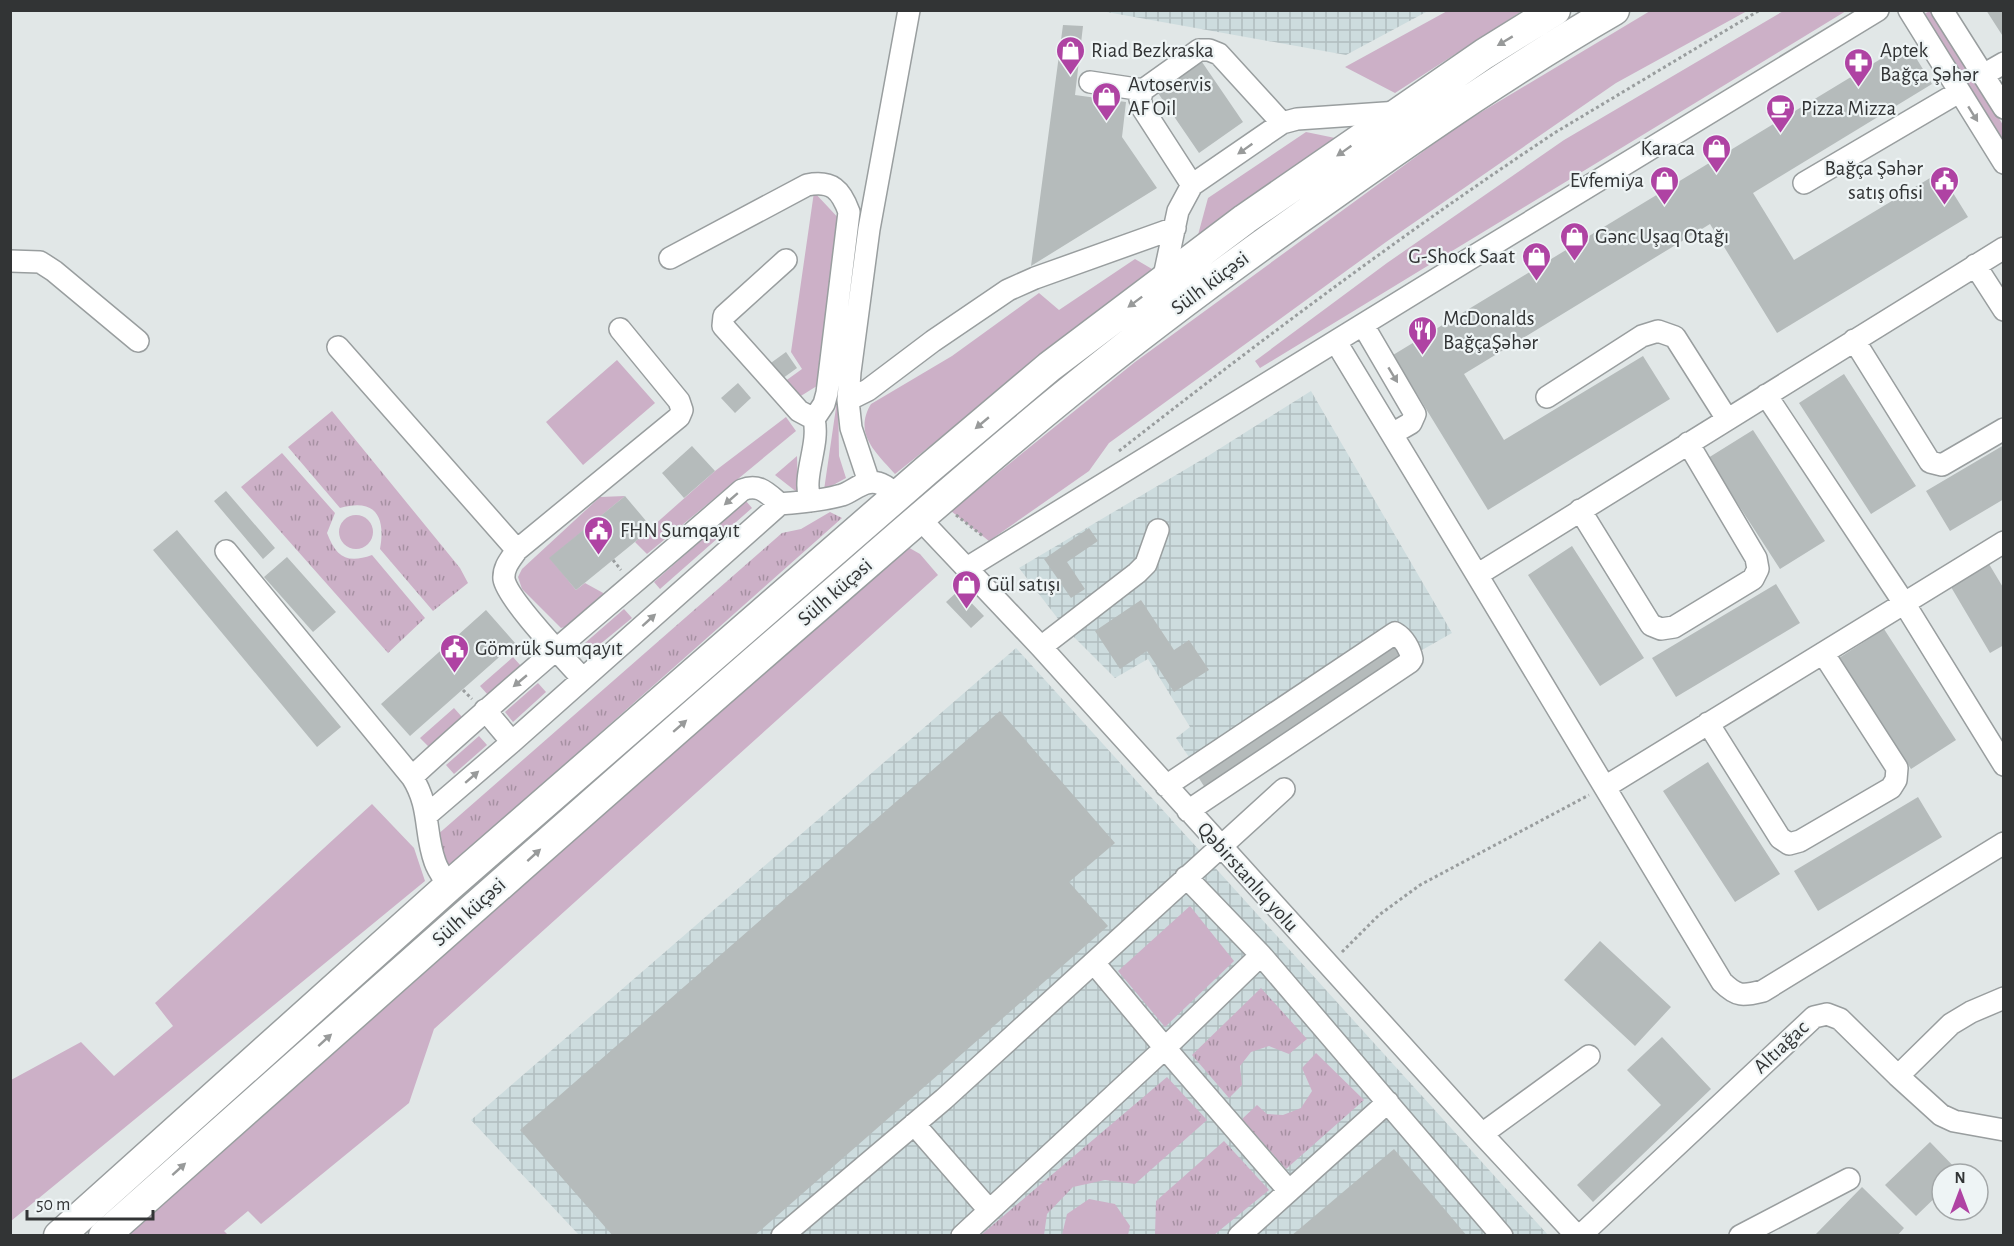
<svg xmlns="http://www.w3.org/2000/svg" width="2014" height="1246" viewBox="0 0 2014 1246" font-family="'Alegreya Sans',sans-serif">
	<defs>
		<pattern id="industrial-grid" width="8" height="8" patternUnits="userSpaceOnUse" patternTransform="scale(1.5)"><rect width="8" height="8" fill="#cddcde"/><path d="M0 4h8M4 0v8" fill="none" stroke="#b0bdbf"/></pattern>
		<pattern id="park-tufts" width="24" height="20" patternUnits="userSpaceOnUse" patternTransform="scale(1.5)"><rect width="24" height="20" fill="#ccb0c7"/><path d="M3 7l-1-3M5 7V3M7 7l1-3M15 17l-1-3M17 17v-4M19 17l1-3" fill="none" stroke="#a690a2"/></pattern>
	</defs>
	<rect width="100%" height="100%" fill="#e1e7e7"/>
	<path fill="url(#industrial-grid)" d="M1101,11H1428L1346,55Z
		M1311,391L1452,633L1415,654L1191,760L1176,738L1190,727L1148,659L1115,678L1065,628L1019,568L1208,456Z
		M1016,648L1548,1235H579L471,1120Z"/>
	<path fill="#ccb0c7" d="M1449,10L1522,11L1395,93L1345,67Z
		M1785,10L1846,11L1260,368L1255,361L1387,263L1564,140Z
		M1650,11H1747L1616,83L1386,242L1109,443L1089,471L989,541L951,511L1135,362L1458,126Z
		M1930,11H1933L2003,125V142L1924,14Z
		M1306,132L1340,139L1198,235L1208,198Z
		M814,192L843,223L820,384L796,399L784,382L802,369L791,352Z
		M1135,259L1152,269L895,474C876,452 853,434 871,404L952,356L1039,293L1059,310Z
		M617,360L655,403L583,465L546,422Z
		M838,394L839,456L846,478L824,490Z
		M786,417L796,431L647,554L635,542L715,471Z
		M797,456L798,493L775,475Z
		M625,496L550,558L576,590L585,583L605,594L568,626L561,628L522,589L518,577L522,569L600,497Z
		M746,501L752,508L660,589L654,582Z
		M339 532a17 17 0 1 1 34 0a17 17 0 1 1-34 0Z
		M906,546L920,554L938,575L434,1029L409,1103L261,1224L248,1211L224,1231L228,1235L128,1236Z
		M624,609L632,618L593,650L585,643Z
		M513,657L521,666L488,695L480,686Z
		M538,683L546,692L513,722L505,712Z
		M454,708L462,717L429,747L420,738Z
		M479,736L487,745L454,774L446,765Z
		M372,804L414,848L425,881L11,1221V1080L81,1042L114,1076L173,1026L155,1003Z
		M1190,906L1234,961L1165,1027L1118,971Z
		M1089,1199L1115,1204L1130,1226L1128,1235H1062L1067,1214Z"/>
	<path fill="url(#park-tufts)" d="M332,411L460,568L468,583L433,611L380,549C386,516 375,498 340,508L288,447Z
		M282,453L335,513L327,533C336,557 347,564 372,555L425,618L388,653L241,487Z
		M830,512L842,518L448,868L436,836L782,533L801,529Z
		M1261,988L1307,1039L1289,1054L1269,1046L1251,1052L1240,1066L1242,1085L1229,1098L1192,1055Z
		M1316,1053L1364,1100L1286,1169L1242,1119L1257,1105L1267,1114L1283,1115L1301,1108L1312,1091L1302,1068Z
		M1167,1077L1207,1120L1135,1184L1105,1180L1073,1187L1047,1214L1044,1235H981Z
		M1224,1141L1269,1190L1214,1235H1155L1156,1201Z"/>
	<path fill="#b5bbbb" d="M1986,10H2004V38Z
		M1063,25L1083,26L1075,95L1126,102L1122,137L1157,188L1031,266Z
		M1907,43L1932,84L1753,193L1794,260L1940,172L1968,217L1777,333L1710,224L1464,374L1504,440L1643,356L1670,399L1488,510L1393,355Z
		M1202,62L1243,122L1199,153L1158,93Z
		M786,352L797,368L779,381L768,365Z
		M1844,374L1916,486L1871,514L1799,403Z
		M738,383L751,398L735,413L721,398Z
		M1753,430L1825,541L1780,569L1708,458Z
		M2004,445V499L1950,531L1926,491Z
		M692,446L715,471L684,498L662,473Z
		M226,491L275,548L263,559L214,501Z
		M625,496L652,528L576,590L549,558Z
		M1089,528L1098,541L1067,562L1085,589L1071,598L1044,559Z
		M177,530L341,727L317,747L153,550Z
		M1572,546L1644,658L1600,686L1528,575Z
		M287,557L336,612L313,632L264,577Z
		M1989,564L2004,589V645L1990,653L1951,587Z
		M1776,584L1800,623L1676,697L1652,658Z
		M959,590L984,616L971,628L946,602Z
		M1141,600L1174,650L1189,640L1209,670L1174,692L1147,651L1120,669L1095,631Z
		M486,610L515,643L410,736L381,704Z
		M1884,629L1956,740L1911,769L1839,658Z
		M1395,640L1408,660L1207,791L1195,772Z
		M1000,711L1115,843L1069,882L1108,926L754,1236H613L520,1130Z
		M1708,762L1780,874L1735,902L1663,791Z
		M1918,797L1942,837L1818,911L1794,871Z
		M1600,941L1671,1007L1635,1046L1564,980Z
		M1662,1037L1711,1089L1593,1202L1577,1185L1661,1105L1627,1070Z
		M1930,1142L1961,1174H1942V1191L1916,1216L1885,1185Z
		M1394,1149L1467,1236H1291Z
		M1862,1187L1904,1228L1897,1236H1814Z"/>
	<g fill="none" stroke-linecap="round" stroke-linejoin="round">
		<defs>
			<path id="minor" d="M1909,10L2004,163
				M1942,10L2004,108
				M1983,75L2004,63
				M1090,82L1143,90
				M1804,183L1959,92
				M1192,185L1143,109L1140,99L1143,90L1199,50H1209L1219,54L1282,123
				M670,258L807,185C832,180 841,190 849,212L827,393L824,404L814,419
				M786,260L724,316L723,326L799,411L814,419C820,446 802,474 810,501
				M10,261L40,262L54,271L138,341
				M1975,265L2004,310
				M1163,281L1178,211L1192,185L1282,123L1297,119L1399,112
				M1363,325L1415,414L1411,423L1392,434
				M1854,340L1930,462L1942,465L2004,429
				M1336,342L1477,575L2004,248
				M338,347L517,550
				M1766,395L1904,603L2004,765
				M1547,397L1642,336L1658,331L1675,337L1727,419
				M848,400L868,390L933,341L1008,290L1035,278L1175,228
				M869,482L851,428L848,400L850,372L869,229L909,10
				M1580,510L1651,625L1661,629L1674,627L1753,579L1758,569L1756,558L1688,443
				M919,518L1041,647L1482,1134L1577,1236
				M226,551L412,777C431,807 424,832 435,862C438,871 444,878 449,886
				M967,568L1466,261L1878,10
				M1477,575L1722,982C1737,997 1743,996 1763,991L2004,843
				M1041,647L1137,573L1146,564L1158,530
				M583,679C567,661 507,599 504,579C503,567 511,559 517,550L679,417L682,410L679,401L620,329
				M485,710L512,742
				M1708,723L1780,838L1789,844L1800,841L1891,788L1896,780L1897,768L1823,653
				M412,777C519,678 632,586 742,490C759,483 767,493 780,504
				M1166,786L1395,633C1404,638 1410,649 1412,659L1410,662L1188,811
				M1605,787L2004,542
				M427,815L512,742L780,504C800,502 822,501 842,495C854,491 864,479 878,483C886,485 892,491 898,496
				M1186,877L1261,955L1502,1236
				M1094,963L1165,1048L1289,1191L1388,1102
				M1898,1076L1951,1024L1971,1012L2004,998
				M914,1124L989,1210
				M1482,1134L1589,1056
				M782,1236L944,1099L1284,789
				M962,1236L1165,1048L1261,955
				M1239,1236L1289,1191
				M1580,1236L1814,1017L1827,1014L1840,1019L1898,1076L1941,1115L1954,1121L2004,1130
				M1740,1236L1849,1179"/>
			<path id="highway" d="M59,1236L449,886L927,470L1049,367L1245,219L1484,54L1555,10
				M104,1236C336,1030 567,824 801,621C890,544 978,466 1069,392C1155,322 1245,256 1335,193C1427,128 1517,66 1614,10"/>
		</defs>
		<use href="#minor" stroke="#999e9f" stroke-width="24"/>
		<use href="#highway" stroke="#999e9f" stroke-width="33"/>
		<path stroke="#999d9e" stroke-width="3" stroke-dasharray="3 3" stroke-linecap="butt" d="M1119,451C1261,340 1405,232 1556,132L1760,10
			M956,515L984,537
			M613,560L621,570
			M463,690L472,699
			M1342,952L1379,915L1420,885L1589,795"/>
		<use href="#minor" stroke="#fff" stroke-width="21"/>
		<use href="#highway" stroke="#fff" stroke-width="30"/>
	</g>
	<defs><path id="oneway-solid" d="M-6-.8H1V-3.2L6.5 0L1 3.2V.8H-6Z" transform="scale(1.5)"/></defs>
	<g fill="#989a9a">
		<use href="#oneway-solid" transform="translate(1505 41) rotate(149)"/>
		<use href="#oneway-solid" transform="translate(1973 114) rotate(58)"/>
		<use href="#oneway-solid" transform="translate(1245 149) rotate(145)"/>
		<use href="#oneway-solid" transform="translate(1344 151) rotate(145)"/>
		<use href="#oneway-solid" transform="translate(1135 302) rotate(143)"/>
		<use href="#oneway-solid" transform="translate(1393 375) rotate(59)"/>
		<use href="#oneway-solid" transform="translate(982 423) rotate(140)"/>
		<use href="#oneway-solid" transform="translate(731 499) rotate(139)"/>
		<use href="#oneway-solid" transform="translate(649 620) rotate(-42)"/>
		<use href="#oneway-solid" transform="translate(520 681) rotate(140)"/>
		<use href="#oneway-solid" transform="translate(680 726) rotate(-41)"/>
		<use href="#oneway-solid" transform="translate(472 777) rotate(-41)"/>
		<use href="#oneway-solid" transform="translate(534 855) rotate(-42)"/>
		<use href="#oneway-solid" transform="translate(325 1040) rotate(-42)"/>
		<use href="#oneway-solid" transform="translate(179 1169) rotate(-42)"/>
	</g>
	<defs>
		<symbol id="shop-pin" viewBox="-11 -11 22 30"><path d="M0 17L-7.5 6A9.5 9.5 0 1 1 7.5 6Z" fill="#af43a3" stroke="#eef4f5"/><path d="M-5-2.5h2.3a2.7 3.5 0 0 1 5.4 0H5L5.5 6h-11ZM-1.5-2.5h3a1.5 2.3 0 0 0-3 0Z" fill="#fff"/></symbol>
		<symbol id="pharmacy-pin" viewBox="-11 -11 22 30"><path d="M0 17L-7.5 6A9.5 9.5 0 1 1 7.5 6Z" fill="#af43a3" stroke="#eef4f5"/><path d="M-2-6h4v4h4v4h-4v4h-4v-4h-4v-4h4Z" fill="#fff"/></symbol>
		<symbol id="cafe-pin" viewBox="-11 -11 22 30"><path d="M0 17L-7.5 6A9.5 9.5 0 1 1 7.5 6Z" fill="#af43a3" stroke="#eef4f5"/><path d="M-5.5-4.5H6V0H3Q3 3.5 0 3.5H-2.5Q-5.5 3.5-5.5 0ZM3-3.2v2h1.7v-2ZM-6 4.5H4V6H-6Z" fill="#fff"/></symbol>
		<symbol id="civic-pin" viewBox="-11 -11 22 30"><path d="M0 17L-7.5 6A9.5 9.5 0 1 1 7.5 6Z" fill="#af43a3" stroke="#eef4f5"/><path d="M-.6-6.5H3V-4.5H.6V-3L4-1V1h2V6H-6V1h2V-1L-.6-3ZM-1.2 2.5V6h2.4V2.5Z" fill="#fff"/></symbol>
		<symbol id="restaurant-pin" viewBox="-11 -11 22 30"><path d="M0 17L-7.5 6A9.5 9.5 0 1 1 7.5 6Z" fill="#af43a3" stroke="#eef4f5"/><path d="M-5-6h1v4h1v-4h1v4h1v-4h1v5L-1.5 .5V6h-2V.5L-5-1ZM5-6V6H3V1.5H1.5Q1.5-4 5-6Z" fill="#fff"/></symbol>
	</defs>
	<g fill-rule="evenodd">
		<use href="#shop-pin" x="1054" y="34" width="33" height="45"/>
		<use href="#pharmacy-pin" x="1842" y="46" width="33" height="45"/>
		<use href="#shop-pin" x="1090" y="80" width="33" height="45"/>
		<use href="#cafe-pin" x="1764" y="92" width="33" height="45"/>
		<use href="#shop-pin" x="1700" y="132" width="33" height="45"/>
		<use href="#shop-pin" x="1648" y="164" width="33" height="45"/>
		<use href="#civic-pin" x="1928" y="164" width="33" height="45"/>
		<use href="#shop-pin" x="1558" y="220" width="33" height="45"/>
		<use href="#shop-pin" x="1520" y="240" width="33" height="45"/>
		<use href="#restaurant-pin" x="1406" y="314" width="33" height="45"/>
		<use href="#civic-pin" x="582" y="514" width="33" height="45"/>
		<use href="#shop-pin" x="950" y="568" width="33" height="45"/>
		<use href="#civic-pin" x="438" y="632" width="33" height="45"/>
	</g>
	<g text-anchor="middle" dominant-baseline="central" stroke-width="4.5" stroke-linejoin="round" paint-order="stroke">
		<g font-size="21" fill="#323435" stroke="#eef4f5" text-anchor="start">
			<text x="1091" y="50">Riad Bezkraska</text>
			<text x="1880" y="50">Aptek<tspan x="1880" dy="24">Bağça Şəhər</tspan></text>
			<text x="1128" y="84">Avtoservis<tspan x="1128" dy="24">AF Oil</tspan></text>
			<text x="1801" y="108">Pizza Mizza</text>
			<text x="1695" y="148" text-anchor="end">Karaca</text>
			<text x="1923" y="168" text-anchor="end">Bağça Şəhər<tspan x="1923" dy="24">satış ofisi</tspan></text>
			<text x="1644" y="180" text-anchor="end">Evfemiya</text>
			<text x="1595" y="236">Gənc Uşaq Otağı</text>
			<text x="1515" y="256" text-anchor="end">G-Shock Saat</text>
			<text x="1443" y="318">McDonalds<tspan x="1443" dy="24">BağçaŞəhər</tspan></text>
			<text x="620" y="530">FHN Sumqayıt</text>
			<text x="987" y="584">Gül satışı</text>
			<text x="475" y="648">Gömrük Sumqayıt</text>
		</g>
		<g font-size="21" fill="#323435" stroke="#eef4f5">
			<text transform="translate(1210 283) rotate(-37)">Sülh küçəsi</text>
			<text transform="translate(835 592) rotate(-41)">Sülh küçəsi</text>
			<text transform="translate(1248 877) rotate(48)">Qəbirstanlıq yolu</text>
			<text transform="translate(469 912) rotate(-42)">Sülh küçəsi</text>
			<text transform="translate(1781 1047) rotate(-43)">Altıağac</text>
		</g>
	</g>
	<rect width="2014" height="1246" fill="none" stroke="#323435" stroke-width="24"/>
	<g transform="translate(1960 1192)"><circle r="28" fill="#eef4f5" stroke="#a3a7a8" stroke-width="1.5"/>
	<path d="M0-4.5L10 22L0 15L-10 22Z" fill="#af43a3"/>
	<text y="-9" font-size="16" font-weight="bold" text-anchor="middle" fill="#323435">N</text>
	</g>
	<path d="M27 1210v9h126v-9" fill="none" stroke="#323435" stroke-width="3"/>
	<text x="36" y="1210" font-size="18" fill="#323435" stroke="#eef4f5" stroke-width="4.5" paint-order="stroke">50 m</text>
</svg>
